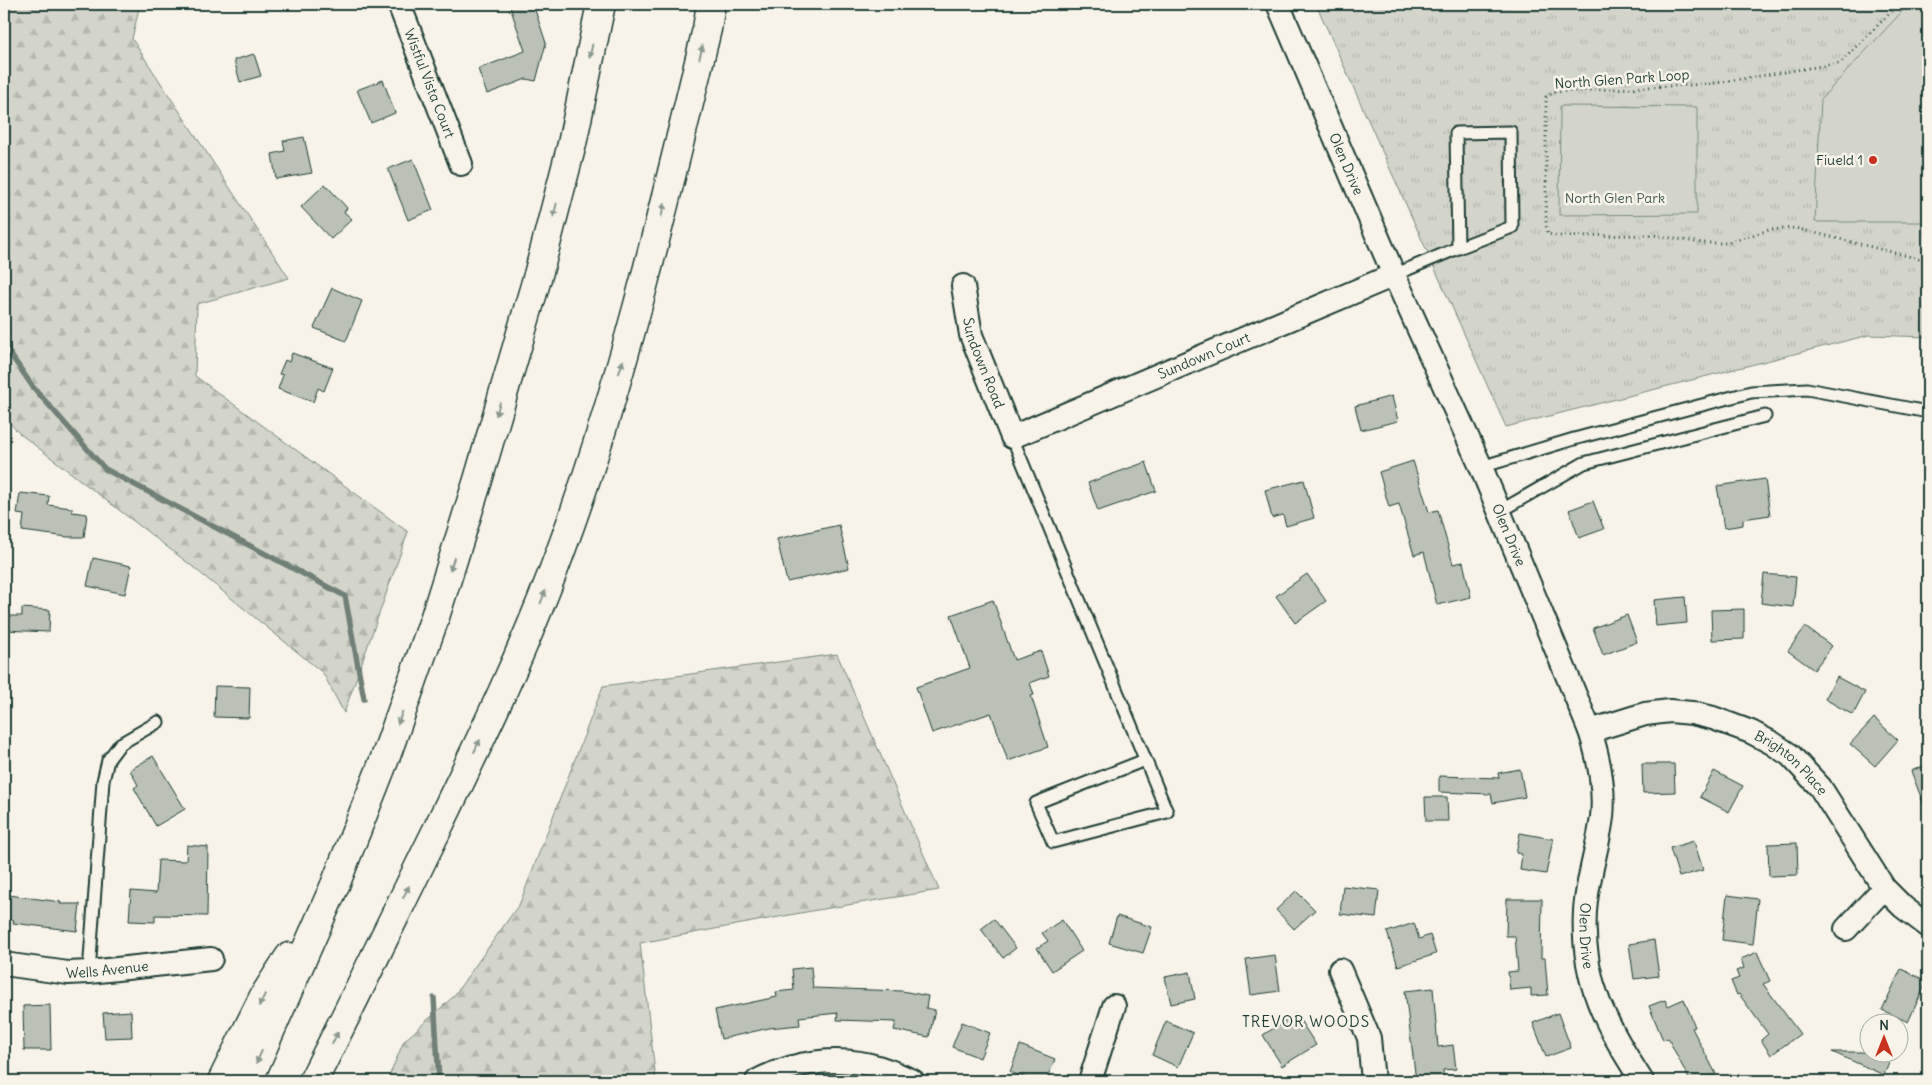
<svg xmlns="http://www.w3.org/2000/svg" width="1932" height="1085" viewBox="0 0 1932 1085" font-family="Delius,sans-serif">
	<defs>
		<pattern id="forest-firs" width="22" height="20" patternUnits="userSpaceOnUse" patternTransform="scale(1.25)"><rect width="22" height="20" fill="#d3d5ca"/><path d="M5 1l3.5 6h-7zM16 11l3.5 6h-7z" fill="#b5b8ae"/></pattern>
		<pattern id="park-tufts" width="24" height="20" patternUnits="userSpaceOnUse" patternTransform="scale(1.25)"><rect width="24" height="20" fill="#d3d5ca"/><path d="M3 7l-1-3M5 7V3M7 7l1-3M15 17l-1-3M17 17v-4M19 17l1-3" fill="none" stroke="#b5b8ae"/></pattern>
	</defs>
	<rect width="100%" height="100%" fill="#f7f3e8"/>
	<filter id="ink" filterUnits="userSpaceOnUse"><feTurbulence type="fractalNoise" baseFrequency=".02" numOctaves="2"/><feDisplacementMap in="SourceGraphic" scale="10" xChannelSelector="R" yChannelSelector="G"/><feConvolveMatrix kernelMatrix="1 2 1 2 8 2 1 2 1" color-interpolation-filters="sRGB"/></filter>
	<g filter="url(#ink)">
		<path fill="url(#forest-firs)" stroke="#79897f" d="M4,4H140L132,39L289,278L197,304L195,376L408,532L344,713L323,673L188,563L19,433L4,417Z
			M837,654L939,890L811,911L640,943L656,1081H387L404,1041L453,997L520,903L603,686Z"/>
		<path fill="url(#park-tufts)" stroke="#79897f" d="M1316,4H1928V337L1869,335L1506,427Z"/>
		<path fill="#d3d5ca" stroke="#79897f" d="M1909,4H1928V222H1815L1821,99Z
			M1560,106L1697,107V214L1559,215Z"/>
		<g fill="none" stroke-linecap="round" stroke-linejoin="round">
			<path stroke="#6f8077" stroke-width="5.5" d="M4,345L33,387L105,469L345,596L364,699
				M434,998L439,1081"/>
		</g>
		<path fill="#bbc1b6" stroke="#1f3d34" d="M509,4H533L546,43L536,81L526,79L487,94L478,69L525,51Z
			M254,54L261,76L240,82L234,60Z
			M383,80L395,113L371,123L357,90Z
			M304,137L312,173L276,179L272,154L285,151L283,141Z
			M413,159L433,210L408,220L388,169Z
			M325,184L347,208L344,212L352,219L331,239L301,207Z
			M332,288L362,301L346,341L314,328Z
			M292,353L333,368L324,391L318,388L313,402L278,389L283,375L279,374L285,360L289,362Z
			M1392,396L1398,421L1361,430L1355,406Z
			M1413,461L1429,512L1438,510L1453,564L1463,562L1471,597L1437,605L1424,552L1414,555L1399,504L1389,507L1379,472Z
			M1146,462L1156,491L1098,511L1088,483Z
			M1765,479L1770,515L1743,519V525L1724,528L1717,486Z
			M1304,480L1314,518L1286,526L1283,515L1272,518L1265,490Z
			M20,493L49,496L48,505L72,508V512L87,514L84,537H68L22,531L24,515L17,514Z
			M1593,501L1604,529L1579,538L1569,510Z
			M839,525L849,568L787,582L777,539Z
			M93,558L131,566L125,594L87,586Z
			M1307,574L1326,601L1295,623L1276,596Z
			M1764,574L1796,577L1793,607L1761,603Z
			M1685,597L1687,623L1656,626L1654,600Z
			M993,600L1014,660L1041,651L1049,676L1030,683L1034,695L1031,696L1048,747L1008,761L991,713L932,733L916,687L970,668L951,615Z
			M22,608L50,610L49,632L4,630V616H22Z
			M1744,609V639L1712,640L1711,610Z
			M1627,615L1637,642L1603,655L1593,628Z
			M1805,627L1832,646L1814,670L1788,651Z
			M1837,677L1865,692L1853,715L1825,699Z
			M215,686L250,687L249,718L214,717Z
			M1874,718L1898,740L1875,766L1850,744Z
			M153,756L185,809L156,826L134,788L138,785L130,770Z
			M1642,764H1674L1675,792L1643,793Z
			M1928,764V813H1927L1911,771Z
			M1520,769L1525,797L1493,803L1491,794L1439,792V776L1499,778L1498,773Z
			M1714,771L1743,786L1729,812L1700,797Z
			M1425,797H1447L1448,821H1426Z
			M1520,833L1553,839L1546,874L1520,870L1522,854L1516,853Z
			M1694,841L1703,870L1679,877L1670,848Z
			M1797,843L1798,875L1769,876L1768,844Z
			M187,845L208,847L207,916L155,915V922L129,921L131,891L156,893L158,860L186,861Z
			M1343,886L1379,890L1376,918L1340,914Z
			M1296,891L1315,910L1294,929L1276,910Z
			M9,895L61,902L60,904H80L77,931L13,923L14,920L6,919Z
			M1727,895L1758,899L1753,944L1722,940Z
			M1507,899H1542L1541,958H1545L1548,995L1531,996V988L1510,990L1508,972L1518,971L1515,936H1506Z
			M1117,916L1152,927L1143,953L1109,943Z
			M994,919L1016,948L1003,958L981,929Z
			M1062,920L1082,951L1052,971L1037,948L1048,941L1042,933Z
			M1414,923L1419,939L1430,935L1436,954L1398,966L1387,932Z
			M1654,940L1659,976L1634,979L1629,944Z
			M1757,952L1770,981L1763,984L1800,1034L1771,1055L1761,1040L1768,1034L1739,994L1737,995L1731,981L1739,978L1736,971L1744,968L1741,959Z
			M1275,955L1280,991L1251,995L1246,959Z
			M811,967L813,988L902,991L928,996L926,1008L935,1010L929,1037L894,1030L896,1022L837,1020L838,1013L799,1017L800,1025L769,1028L721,1039L715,1010L777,997L776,992L794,990L792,969Z
			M1901,969L1927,981L1908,1022L1882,1010Z
			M1190,972L1195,999L1171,1004L1165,977Z
			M1433,988L1438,1047L1453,1045L1456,1069L1443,1070L1444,1081H1416L1405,991Z
			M1684,999L1695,1027L1692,1028L1716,1074L1702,1081H1690L1668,1038L1663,1040L1649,1006L1665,1000L1668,1006Z
			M50,1005L51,1050H24L23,1006Z
			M131,1011L132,1037L105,1038L103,1013Z
			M1558,1013L1571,1048L1546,1057L1533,1023Z
			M1296,1014L1316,1045L1282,1066L1263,1035Z
			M1166,1021L1193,1033L1178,1067L1152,1055Z
			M962,1022L990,1033L980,1058L952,1047Z
			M1020,1045L1055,1059L1046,1081H1034L1010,1072Z
			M1832,1052H1894L1884,1075Z"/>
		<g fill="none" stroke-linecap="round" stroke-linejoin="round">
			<defs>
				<path id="lane" d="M1394,275L1458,248L1456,133L1511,132L1512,227L1458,248
					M1012,437L1167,812L1053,842L1036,803L1145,760
					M1481,467L1574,439L1751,392L1807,389L1928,412
					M1500,511L1584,463L1765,416
					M89,972L103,781L108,760L120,744L158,722"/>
				<g id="street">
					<path id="s1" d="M399,4L461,164"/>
					<path id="s2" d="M1278,4L1394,275L1481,467L1590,731C1599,759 1605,788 1602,817C1598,849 1587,879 1585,911C1581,981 1606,1025 1642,1081"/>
					<path id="s3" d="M963,286L971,335L1012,437L1394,275"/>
					<path id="s4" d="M1590,731L1645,714L1670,711L1692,713L1713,718L1751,732L1772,743L1790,755L1820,787L1884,888L1903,907L1928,926"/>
					<path d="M1846,929L1884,888"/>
					<path id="s5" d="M4,964L68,973L89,972L211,959"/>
					<path d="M1340,970L1369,1038L1373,1081"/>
					<path d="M757,1081C795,1061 840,1055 881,1068C892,1071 903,1077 913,1081"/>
					<path d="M1090,1081L1114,1006"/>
				</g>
				<path id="highway" d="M222,1081L264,996L289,957
					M248,1081L335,885L387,753L434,620L478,480L538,275L572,144L601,4
					M313,1081C355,999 395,915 436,832C482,737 528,642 564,542C625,375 665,202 707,29L711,4"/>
			</defs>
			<use href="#lane" stroke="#1f3d34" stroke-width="15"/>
			<use href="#street" stroke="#1f3d34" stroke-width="26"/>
			<use href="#highway" stroke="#1f3d34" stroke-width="31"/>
			<path stroke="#1f3d34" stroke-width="3" stroke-dasharray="1 4" stroke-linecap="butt" d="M1899,4L1840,63L1710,84L1554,92L1546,97V225L1548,234L1559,236L1653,235L1702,243H1727L1769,230L1795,228L1928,261"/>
			<use href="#lane" stroke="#f7f3e8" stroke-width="11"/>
			<use href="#street" stroke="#f7f3e8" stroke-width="22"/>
			<use href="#highway" stroke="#f7f3e8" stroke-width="28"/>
		</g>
		<defs><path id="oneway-solid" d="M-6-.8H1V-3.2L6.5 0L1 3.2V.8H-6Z" transform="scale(1.25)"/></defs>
		<g fill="#8b988e">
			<use href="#oneway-solid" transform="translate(591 51) rotate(102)"/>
			<use href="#oneway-solid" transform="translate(701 52) rotate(-76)"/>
			<use href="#oneway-solid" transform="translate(555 210) rotate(104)"/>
			<use href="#oneway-solid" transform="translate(663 210) rotate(-76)"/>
			<use href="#oneway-solid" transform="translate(621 367) rotate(-73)"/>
			<use href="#oneway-solid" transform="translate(498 409) rotate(106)"/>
			<use href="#oneway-solid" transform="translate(452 564) rotate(108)"/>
			<use href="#oneway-solid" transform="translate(543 597) rotate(-69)"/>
			<use href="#oneway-solid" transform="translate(400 718) rotate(110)"/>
			<use href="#oneway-solid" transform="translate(477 746) rotate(-65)"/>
			<use href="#oneway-solid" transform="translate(406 892) rotate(-64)"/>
			<use href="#oneway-solid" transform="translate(262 1000) rotate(117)"/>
			<use href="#oneway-solid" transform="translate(335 1038) rotate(-64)"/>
			<use href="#oneway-solid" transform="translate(259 1057) rotate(115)"/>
		</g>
	</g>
	<circle fill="#c8321e" stroke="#f7f3e8" stroke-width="2" cx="1873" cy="160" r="5"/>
	<g text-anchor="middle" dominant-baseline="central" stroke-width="5" stroke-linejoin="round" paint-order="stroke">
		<g font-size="14" fill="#1f3d34" stroke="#f7f3e8">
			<text transform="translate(1622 79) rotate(-4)">North Glen Park Loop</text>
			<text stroke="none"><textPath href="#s1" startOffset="85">Wistful Vista Court</textPath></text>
			<text stroke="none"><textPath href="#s2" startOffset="174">Olen Drive</textPath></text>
			<text stroke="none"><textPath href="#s3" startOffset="368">Sundown Court</textPath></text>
			<text stroke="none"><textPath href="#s3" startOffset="80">Sundown Road</textPath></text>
			<text stroke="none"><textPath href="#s2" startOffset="579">Olen Drive</textPath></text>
			<text stroke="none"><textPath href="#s4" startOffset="218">Brighton Place</textPath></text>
			<text stroke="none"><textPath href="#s2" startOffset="999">Olen Drive</textPath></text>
			<text stroke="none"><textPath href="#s5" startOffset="104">Wells Avenue</textPath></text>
		</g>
		<g font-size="14" fill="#1f3d34" stroke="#f7f3e8" text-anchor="end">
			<text x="1863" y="160">Fiueld 1</text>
		</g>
		<g font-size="14" fill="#435b52" stroke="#f7f3e8">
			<text x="1615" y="198">North Glen Park</text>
		</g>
		<g font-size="15" letter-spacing="1" fill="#1f3d34" stroke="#f7f3e8">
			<text x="1306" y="1021">TREVOR WOODS</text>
		</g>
	</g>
	<rect width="1932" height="1085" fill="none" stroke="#f7f3e8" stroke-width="20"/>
	<rect x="10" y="10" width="1912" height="1065" fill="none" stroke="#1f3d34" stroke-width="2" filter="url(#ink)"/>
	<g transform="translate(1884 1038)"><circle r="24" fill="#f7f3e8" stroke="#a1aaa0"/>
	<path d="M0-4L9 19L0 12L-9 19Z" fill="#c8321e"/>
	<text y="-8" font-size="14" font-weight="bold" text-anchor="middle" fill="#1f3d34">N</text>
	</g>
</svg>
